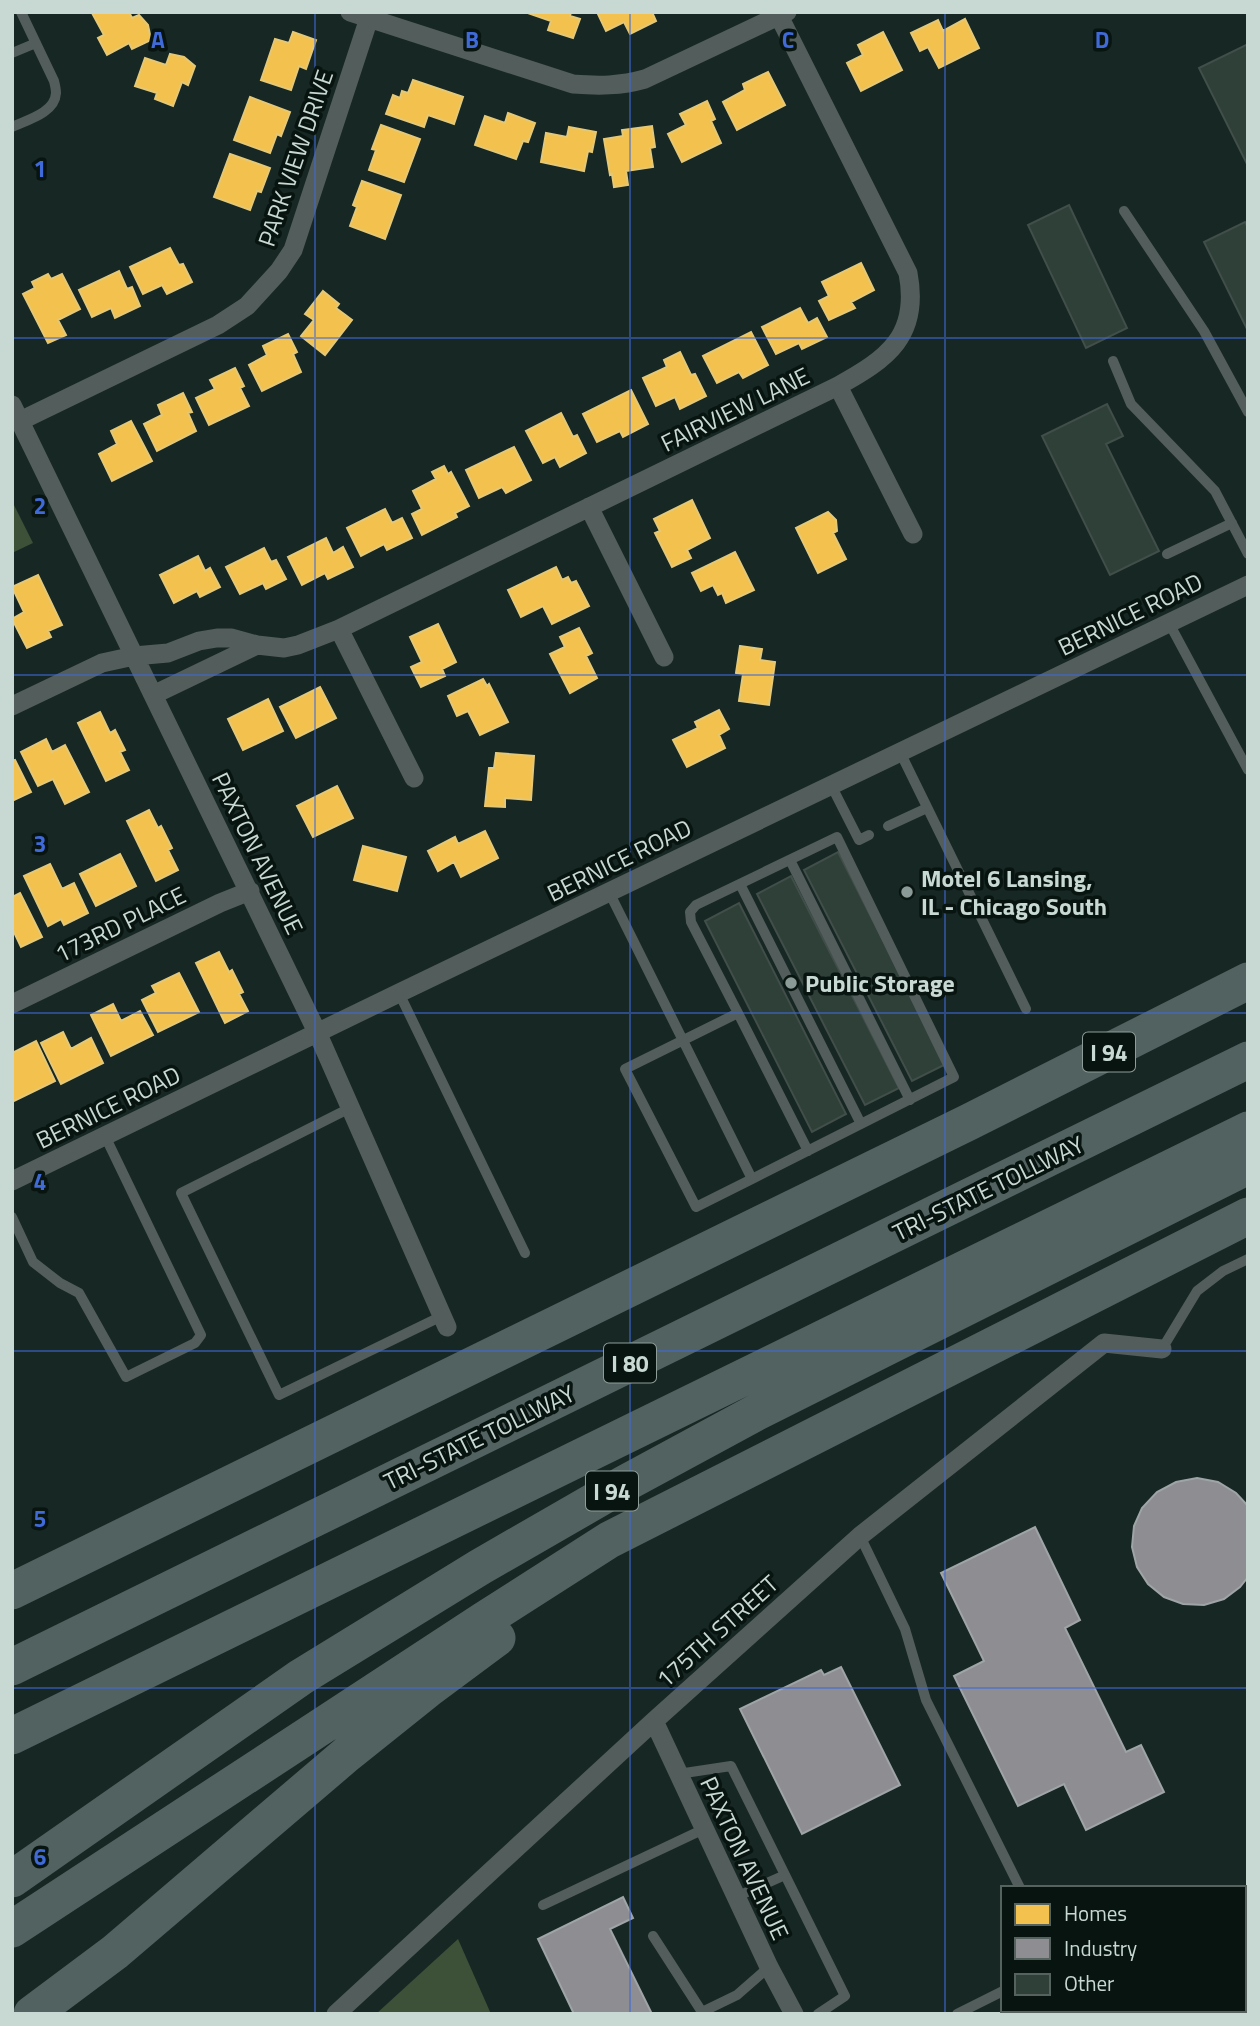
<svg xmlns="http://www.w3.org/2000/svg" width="1260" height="2026" viewBox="0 0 1260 2026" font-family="'Titillium Web',sans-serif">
	<rect width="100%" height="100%" fill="#172724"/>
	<path fill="#3d5138" d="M12,501L33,543L12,553Z
		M458,1939L491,2014H376Z"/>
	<path fill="#f2c14e" stroke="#e5c876" stroke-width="2" d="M129,12L132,18L139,15L148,25L151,40L132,49L129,43L107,55L98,38L104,35L92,13Z
		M525,12H571L570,16L580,19L573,38L548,30L551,21Z
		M597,12H652L656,21L630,34L624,22L606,31Z
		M965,19L979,48L939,68L928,47L920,51L911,33L938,20L943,31Z
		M293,32L316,40L306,69L299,66L291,90L261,80L275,39L289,43Z
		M883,32L902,70L861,91L847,63L863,55L858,45Z
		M170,54L184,57L195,66L188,85L182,82L173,106L155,99L157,93L135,86L145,58L166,65Z
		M768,72L785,105L737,130L723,102L745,90L743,84Z
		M413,80L463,97L454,124L428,115L424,127L386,114L393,95L400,98L402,91L408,93Z
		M250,97L290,112L281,136L277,134L270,153L234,140Z
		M707,101L715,119L711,121L721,143L682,162L668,134L686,125L680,114Z
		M508,113L535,123L528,142L523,141L516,159L475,145L485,116L505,123Z
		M381,125L420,139L404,182L369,170L376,150L372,149Z
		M652,126L655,147L650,148L653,167L626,171L628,185L614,187L612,174L610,175L604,139L623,136L622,130Z
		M569,127L596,132L592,152L588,151L584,171L541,162L546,133L567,137Z
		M230,154L270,168L261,192L257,191L250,210L214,197Z
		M362,181L401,195L385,239L350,226L357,207L353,205Z
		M170,248L179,265L183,264L192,282L167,294L162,285L143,294L130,267Z
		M861,263L874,290L851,302L855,308L829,320L819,301L829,296L822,282Z
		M119,271L127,289L132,287L140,306L115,318L111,308L92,317L79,290Z
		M48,274L51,279L62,274L80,309L58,320L66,335L48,343L23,294L35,288L32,282Z
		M323,291L339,304L336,308L352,320L325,355L301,336L314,320L305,314Z
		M800,308L808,323L817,318L827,337L802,349L799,343L776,354L762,327Z
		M751,332L768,365L743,378L739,372L717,383L703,356Z
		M288,334L297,352L293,354L301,372L262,391L249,365L267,355L263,346Z
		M680,352L691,375L695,374L706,396L680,409L675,397L656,406L643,378L667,367L664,360Z
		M235,368L244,386L240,388L249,406L209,425L196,398L215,389L210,380Z
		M631,390L648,424L623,437L620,431L597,442L583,414Z
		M183,393L192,412L188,413L196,431L157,451L144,424L162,415L158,405Z
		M561,413L573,437L577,435L586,453L560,467L555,457L543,463L526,431Z
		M131,421L152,461L112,481L99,454L117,444L111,431Z
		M514,447L531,480L506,493L502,487L479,498L466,470Z
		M444,466L448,474L451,472L469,506L455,513L457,517L422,535L412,514L422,509L413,491L436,479L432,472Z
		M692,500L710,538L687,550L691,558L672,567L655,533L660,531L654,519Z
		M385,509L392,523L402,518L412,538L387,550L384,544L361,556L347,528Z
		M828,512L836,520L837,531L833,533L846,559L818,573L796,528Z
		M326,538L333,553L343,547L353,567L328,579L325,573L302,585L288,557Z
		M264,548L271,562L276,560L286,579L266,589L263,583L240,594L226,567Z
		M735,552L754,590L726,603L722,593L718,595L713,585L701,591L692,573Z
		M198,556L205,571L210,568L220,587L200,597L197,591L174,603L160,575Z
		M556,567L562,580L568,577L571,583L576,581L589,606L552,624L543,606L521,617L508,590Z
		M38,575L62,625L48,631L51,637L27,648L12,619L24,612L12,587Z
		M438,624L456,662L442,669L445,676L421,687L411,667L422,662L410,637Z
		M579,628L592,653L586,656L597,678L570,693L550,654L565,647L560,637Z
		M740,646L762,649L760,660L775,662L769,705L739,701L743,674L736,673Z
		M483,679L487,686L489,684L508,722L480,735L468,711L457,716L448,696Z
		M320,687L336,718L296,738L280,707Z
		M268,699L283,731L243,750L228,719Z
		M719,710L729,729L719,735L725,748L687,767L673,740L698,728L695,722Z
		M100,712L110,733L115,730L125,750L120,752L129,770L106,781L78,723Z
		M46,739L52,752L65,745L89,792L65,804L53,779L38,786L21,752Z
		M496,753L534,756L531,800L505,798V807L485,806L489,768H494Z
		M15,760L31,792L12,801V761Z
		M337,786L353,818L313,837L297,806Z
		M149,810L158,828L161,826L172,848L168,850L178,870L156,881L127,821Z
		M485,831L498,858L461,877L454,862L438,871L428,851L455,837L458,844Z
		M363,846L406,857L397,891L354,880Z
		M120,854L136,886L96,906L80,874Z
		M50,864L62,889L74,883L88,913L64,925L61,919L48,926L24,876Z
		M20,893L42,937L21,947L12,928V897Z
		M219,952L229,972L232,970L243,992L239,994L248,1011L225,1023L196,963Z
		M179,973L199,1012L158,1032L142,1000L156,993L152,986Z
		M113,1004L121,1021L140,1011L153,1035L111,1056L91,1015Z
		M63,1032L71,1049L91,1038L103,1063L61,1084L41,1043Z
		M36,1041L55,1081L14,1101L12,1098V1053Z"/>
	<path fill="#8d8d92" stroke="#9fa4a6" stroke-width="2" d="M1197,1478L1218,1482L1236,1493L1248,1506V1577L1240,1587L1224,1599L1204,1605L1183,1604L1164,1597L1148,1584L1137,1567L1132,1547L1134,1526L1142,1508L1157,1492L1176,1482Z
		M1035,1527L1080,1620L1065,1628L1126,1752L1141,1745L1164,1792L1086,1830L1064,1784L1018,1806L954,1676L984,1661L941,1573Z
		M841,1667L900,1785L802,1834L740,1709L821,1670L824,1675Z
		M623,1897L633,1918L610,1929L652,2014H574L538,1939Z"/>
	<path fill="#2f4039" stroke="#414e49" stroke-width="2" d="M1248,44V166L1199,68Z
		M1069,205L1127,328L1086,348L1028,225Z
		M1245,222L1248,228V331L1204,242Z
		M1107,404L1123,436L1106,444L1159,551L1110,575L1042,436Z
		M838,852L946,1064L912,1081L804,870Z
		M791,876L899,1088L865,1105L757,894Z
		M739,903L846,1114L812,1132L705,921Z"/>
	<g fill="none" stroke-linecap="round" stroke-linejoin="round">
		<path stroke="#525d5c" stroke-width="10" d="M12,53L36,43
			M12,127C27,120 55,113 56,93C56,89 55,85 54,81L21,12
			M1124,211L1204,331L1248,412
			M1113,361L1131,404L1215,491L1248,554
			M1167,554L1232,523
			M1169,623L1248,770
			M900,752L1026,1009
			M831,785L859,840L869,835
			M888,826L927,808
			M790,860L910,1100
			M740,884L861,1124
			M609,892L752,1179L954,1077L837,837L696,905L690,912L691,922L738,1013L625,1069L696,1207L752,1179
			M399,993L525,1253
			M738,1013L808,1151
			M350,1108L181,1193L279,1395L442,1316
			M12,1217L33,1262L60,1283L79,1293L126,1377L195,1343L201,1335L105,1136
			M1162,1349L1197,1291L1223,1271L1248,1259
			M860,1536L905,1629L926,1700L1020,1888
			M678,1774L731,1766L845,1996L818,2014
			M736,1897L785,1875
			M543,1905L704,1829
			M653,1936L702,2012
			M703,2014L702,2012L737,1995L769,1967
			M957,2014L1003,1991"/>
		<path stroke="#525d5c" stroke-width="19" d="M350,12L573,84C599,86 620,86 645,79L787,12
			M838,386L913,534
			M12,405L317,1032L447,1327
			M20,421L218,325L247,306L279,271L293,250L371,12
			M589,507L664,657
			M339,629L414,778
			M153,695L257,645
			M12,706L102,663L134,656L168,653L199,641L217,638H231L257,645L284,648L298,645L339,629L838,386C887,359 920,336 908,273L779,16
			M12,1004L220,903L250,891
			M12,1181L399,993L1248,585
			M654,1721L769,1967L794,2014
			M336,2014L654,1721L860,1536L1104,1343L1162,1349"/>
		<path stroke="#526260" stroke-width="37" d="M12,1591L969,1122L1248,981
			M12,1667L1248,1060
			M12,1736L1248,1130
			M12,1879L301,1677L480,1567L624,1484L757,1412L1248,1166
			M12,1929L484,1620L609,1540L1248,1216
			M32,2014L115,1952L347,1754L427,1690L497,1638"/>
	</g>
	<path fill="none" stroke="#3f6ad7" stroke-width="2" stroke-opacity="0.55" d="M315,12V2014M630,12V2014M945,12V2014M12,338H1248M12,675H1248M12,1013H1248M12,1351H1248M12,1688H1248"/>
	<g fill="#8a9a96" stroke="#081410" stroke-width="2.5">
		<circle cx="907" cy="892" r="7"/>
		<circle cx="791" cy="983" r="7"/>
	</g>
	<g text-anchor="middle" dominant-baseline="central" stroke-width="7" stroke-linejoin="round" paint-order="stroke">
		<g fill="#081410" stroke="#8e9d98" stroke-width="2">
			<rect x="1083" y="1032.5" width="52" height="39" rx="5"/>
			<rect x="604" y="1343.5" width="52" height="39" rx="5"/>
			<rect x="586" y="1471.5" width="52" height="39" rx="5"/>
		</g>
		<g font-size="23" font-weight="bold" fill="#c8d8d3">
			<text x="1109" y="1052">I 94</text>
			<text x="630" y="1363">I 80</text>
			<text x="612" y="1491">I 94</text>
		</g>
		<g font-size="24" fill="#c8d8d3" stroke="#081410">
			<text transform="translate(295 158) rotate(-71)">PARK VIEW DRIVE</text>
			<text transform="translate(735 409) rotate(-26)">FAIRVIEW LANE</text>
			<text transform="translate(1130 614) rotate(-26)">BERNICE ROAD</text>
			<text transform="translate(258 853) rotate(64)">PAXTON AVENUE</text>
			<text transform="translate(619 860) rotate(-26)">BERNICE ROAD</text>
			<text transform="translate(120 924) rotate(-26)">173RD PLACE</text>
			<text transform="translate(108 1107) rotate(-26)">BERNICE ROAD</text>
			<text transform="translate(988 1188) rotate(-26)">TRI-STATE TOLLWAY</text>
			<text transform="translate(479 1437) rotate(-26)">TRI-STATE TOLLWAY</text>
			<text transform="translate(717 1631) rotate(-42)">175TH STREET</text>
			<text transform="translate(745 1858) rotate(65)">PAXTON AVENUE</text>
		</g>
		<g font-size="24" font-weight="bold" fill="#c8d8d3" stroke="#081410" text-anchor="start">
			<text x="921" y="878">Motel 6 Lansing,<tspan x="921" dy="28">IL - Chicago South</tspan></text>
			<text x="805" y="983">Public Storage</text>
		</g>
	</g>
	<g font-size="23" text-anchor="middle" font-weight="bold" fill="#3f6ad7" stroke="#081410" stroke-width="7" stroke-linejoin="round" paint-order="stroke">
		<text x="158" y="48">A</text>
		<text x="472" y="48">B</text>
		<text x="788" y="48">C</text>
		<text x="1102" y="48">D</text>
		<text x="40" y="177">1</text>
		<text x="40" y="514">2</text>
		<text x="40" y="852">3</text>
		<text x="40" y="1190">4</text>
		<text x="40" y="1527">5</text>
		<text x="40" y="1865">6</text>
	</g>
	<rect width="1260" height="2026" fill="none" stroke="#c8d8d3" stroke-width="28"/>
	<rect x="1001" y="1886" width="245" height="126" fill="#081410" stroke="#55625e" stroke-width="2"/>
	<rect x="1015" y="1904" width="35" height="21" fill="#f2c14e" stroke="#55625e" stroke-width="2"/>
	<text x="1064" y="1921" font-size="21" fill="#c8d8d3">Homes</text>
	<rect x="1015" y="1938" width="35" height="21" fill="#8d8d92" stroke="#55625e" stroke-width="2"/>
	<text x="1064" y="1956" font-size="21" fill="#c8d8d3">Industry</text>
	<rect x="1015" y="1974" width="35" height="21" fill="#2f4039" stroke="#55625e" stroke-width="2"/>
	<text x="1064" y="1991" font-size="21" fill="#c8d8d3">Other</text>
</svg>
